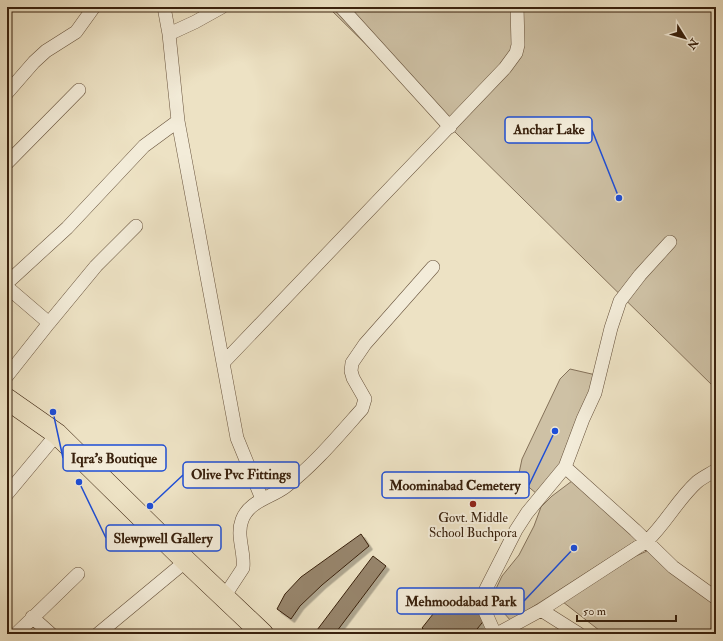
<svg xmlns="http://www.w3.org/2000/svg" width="723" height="641" viewBox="0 0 723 641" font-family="'IM FELL Double Pica',serif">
	<defs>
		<filter id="shadow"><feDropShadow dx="3.5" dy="3.5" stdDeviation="0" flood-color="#0004"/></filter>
	</defs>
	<rect width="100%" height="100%" fill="#ede2c4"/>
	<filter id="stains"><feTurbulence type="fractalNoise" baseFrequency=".005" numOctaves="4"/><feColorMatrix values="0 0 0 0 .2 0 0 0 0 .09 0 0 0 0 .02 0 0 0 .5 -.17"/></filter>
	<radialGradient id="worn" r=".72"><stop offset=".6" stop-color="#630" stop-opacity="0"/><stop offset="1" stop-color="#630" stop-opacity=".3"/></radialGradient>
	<path fill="#cec1a5" stroke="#847159" d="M328,7H716V389Z
		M570,369L596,375L563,462L537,494L518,478L522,459L560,379Z
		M572,481L637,540L511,621L496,604L493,595L502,576L519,555L534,526L541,507L552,496Z
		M647,551L713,600L711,634H604L563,602L636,556Z"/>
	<path fill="#97856c" stroke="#39210d" filter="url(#shadow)" d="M361,534L369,546L322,585L300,606L291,619L277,609L285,594L301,577Z
		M373,556L386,566L337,631L340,634H314Z
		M452,590L486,618L473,634H429L422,628Z"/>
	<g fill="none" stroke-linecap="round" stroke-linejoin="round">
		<defs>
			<path id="minor" d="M164,7L169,34L178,121L237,438L262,499
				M341,7L450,127
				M169,34L195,22L222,7
				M7,93L34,62L46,51L76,32L94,7
				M7,163L79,90
				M7,283L67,228L144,146L178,121
				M7,287L49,323L7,376
				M49,323L96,266L136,226
				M223,363L505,68L516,53L518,45L517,7
				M565,467L635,530L673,567L716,598
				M7,494L57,434
				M224,597L243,568C245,552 236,536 242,520C249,501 270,498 285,487C314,465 338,436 362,409L365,399L353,378L351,371L352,363L365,344L433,267
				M541,610L579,634
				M32,617L51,634
				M16,634L78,574
				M98,634L186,561
				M495,634L483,607V601L486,589L516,530L527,513L565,467L583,419L595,393L611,328L620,301L640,275L670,242
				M497,634L541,610L647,541C666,523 678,499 697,482C703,477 710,474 716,470
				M716,634V633"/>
			<path id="primary" d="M7,399L57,434L186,561L263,634"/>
		</defs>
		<use href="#minor" stroke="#66513b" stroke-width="14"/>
		<use href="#primary" stroke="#39210d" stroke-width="22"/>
		<use href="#minor" stroke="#f3ecd9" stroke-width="13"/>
		<use href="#primary" stroke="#ede2c4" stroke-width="21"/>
	</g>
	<circle fill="#8f2418" stroke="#f3ecd9" stroke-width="1.5" cx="473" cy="504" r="4"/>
	<g text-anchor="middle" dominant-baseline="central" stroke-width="4" stroke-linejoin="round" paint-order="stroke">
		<g font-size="13" fill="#39210d" stroke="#f3ecd9">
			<text x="473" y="518">Govt. Middle<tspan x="473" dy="15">School Buchpora</tspan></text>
		</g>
	</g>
	<path fill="none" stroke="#1d4ed8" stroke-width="1.5" d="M619 198L592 130M53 412L63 458M150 506L183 475M555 431L529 485M79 482L106 538M574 548L524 601"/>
	<g fill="#1d4ed8" stroke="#f3ecd9" stroke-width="1.5">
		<circle cx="619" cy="198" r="4"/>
		<circle cx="53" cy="412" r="4"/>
		<circle cx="150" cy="506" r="4"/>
		<circle cx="555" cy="431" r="4"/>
		<circle cx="79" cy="482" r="4"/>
		<circle cx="574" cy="548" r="4"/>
	</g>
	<g fill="#f3ecd9" stroke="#1d4ed8" stroke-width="1.5">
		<rect x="505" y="117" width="87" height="26" rx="4"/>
		<rect x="63" y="445" width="103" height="26" rx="4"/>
		<rect x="183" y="462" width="116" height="26" rx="4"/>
		<rect x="382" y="472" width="147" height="26" rx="4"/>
		<rect x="106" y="525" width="115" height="26" rx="4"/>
		<rect x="397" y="588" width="127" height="26" rx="4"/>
	</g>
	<g font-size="14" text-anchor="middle" font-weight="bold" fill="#39210d">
		<text x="549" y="134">Anchar Lake</text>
		<text x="114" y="463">Iqra's Boutique</text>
		<text x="241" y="479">Olive Pvc Fittings</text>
		<text x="455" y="490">Moominabad Cemetery</text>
		<text x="163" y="543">Slewpwell Gallery</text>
		<text x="461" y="606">Mehmoodabad Park</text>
	</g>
	<rect width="723" height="641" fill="none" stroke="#ede2c4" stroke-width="24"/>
	<rect x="8" y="8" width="707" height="625" fill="none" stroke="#39210d" stroke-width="2"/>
	<rect x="12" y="12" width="699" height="617" fill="none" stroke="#39210d"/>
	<g transform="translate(685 38) rotate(127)" stroke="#f3ecd9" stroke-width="3" paint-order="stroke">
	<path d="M0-3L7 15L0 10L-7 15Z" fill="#39210d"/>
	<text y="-6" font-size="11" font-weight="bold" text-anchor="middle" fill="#39210d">N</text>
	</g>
	<path d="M577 615v6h99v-6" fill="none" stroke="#39210d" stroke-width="2"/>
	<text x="583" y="615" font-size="12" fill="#39210d" stroke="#f3ecd9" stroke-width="3" paint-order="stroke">50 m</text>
	<rect width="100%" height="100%" filter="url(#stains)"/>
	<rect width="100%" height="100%" fill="url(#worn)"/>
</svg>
